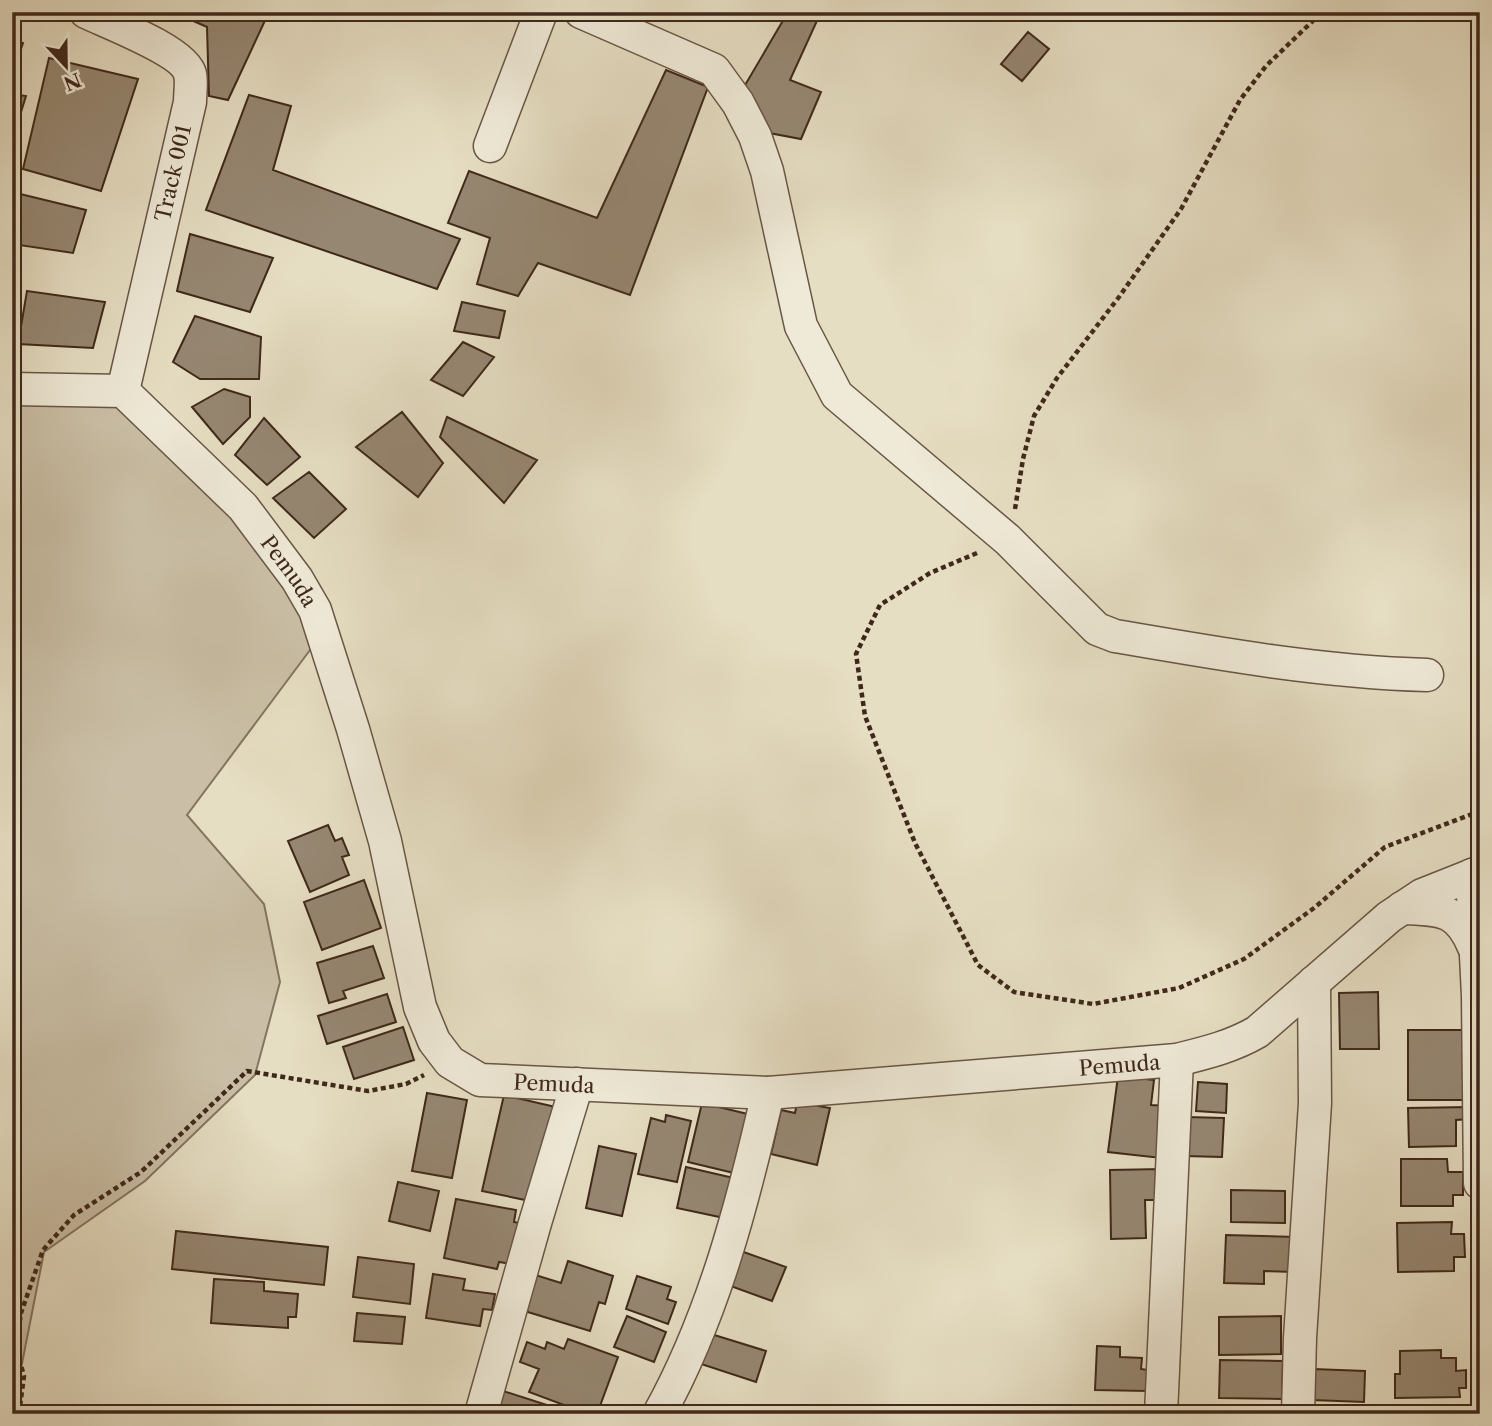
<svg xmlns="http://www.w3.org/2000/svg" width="1492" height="1426" viewBox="0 0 1492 1426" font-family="'Libre Caslon Text',serif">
	<rect width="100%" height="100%" fill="#e6dec3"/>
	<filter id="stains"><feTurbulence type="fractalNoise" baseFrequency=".00286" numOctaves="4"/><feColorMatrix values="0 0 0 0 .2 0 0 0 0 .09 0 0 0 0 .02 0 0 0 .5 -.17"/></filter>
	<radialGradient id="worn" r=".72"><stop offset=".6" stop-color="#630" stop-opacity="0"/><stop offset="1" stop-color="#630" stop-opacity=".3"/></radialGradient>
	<path fill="#cabfa6" stroke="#847460" stroke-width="2" d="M12,394L123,398L253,527L316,642L187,815L264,904L280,982L255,1075L145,1181L44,1252L12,1414Z"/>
	<path fill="#968772" stroke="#3f281b" stroke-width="2" d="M173,12H269L228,100L209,96L207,27Z
		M788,12H821L790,80L821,92L801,139L764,132L741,92Z
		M1028,32L1049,49L1022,81L1001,64Z
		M12,39L23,43L16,63L12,62Z
		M49,58L138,79L101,191L23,169Z
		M666,70L708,87L630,295L538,263L518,296L477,284L490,238L448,223L469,171L597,218Z
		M12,94L26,96L12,141Z
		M249,95L291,106L273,170L460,239L437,289L206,210Z
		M12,192L86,210L73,253L12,244Z
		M190,234L273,258L250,312L177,291Z
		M27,291L105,302L93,348L18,344Z
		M462,302L505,311L499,338L454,331Z
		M195,316L261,337L259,379H200L173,362Z
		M463,342L494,357L463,396L431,380Z
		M224,389L250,397V417L223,444L192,407Z
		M402,412L443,463L418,497L356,447Z
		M447,417L537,460L504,503L440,437Z
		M264,418L300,457L267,485L235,455Z
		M309,472L346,509L314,538L273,498Z
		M328,825L335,841L342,838L349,855L342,857L349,875L310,892L288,841Z
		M364,880L381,928L322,950L304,902Z
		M373,946L384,978L343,991L346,998L329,1003L317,963Z
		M1378,992L1379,1049H1340L1339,993Z
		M387,994L396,1022L327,1044L318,1016Z
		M403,1027L414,1060L354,1079L343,1047Z
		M1408,1030H1465V1100H1408Z
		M1118,1076L1154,1080L1151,1105L1168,1106L1161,1158L1108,1152Z
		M1198,1082L1227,1084L1226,1113L1196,1111Z
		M427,1093L467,1100L452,1178L412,1171Z
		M799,1094L820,1098L818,1106L830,1108L817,1165L771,1154L781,1110L795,1113Z
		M504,1095L560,1108L530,1201L482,1191Z
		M702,1103L752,1115L738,1174L688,1162Z
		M1470,1107V1119L1456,1120V1146L1409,1147L1408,1108Z
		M666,1115L691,1121L677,1182L638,1174L651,1118L665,1122Z
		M1187,1117L1224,1118L1222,1157L1185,1156Z
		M599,1146L636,1154L622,1216L586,1208Z
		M1401,1159H1447L1448,1172H1463V1195H1453V1206H1401Z
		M686,1167L738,1179L729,1219L677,1208Z
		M1162,1169V1200H1145L1146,1238L1111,1239L1110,1170Z
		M398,1182L439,1191L430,1231L389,1221Z
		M1231,1190L1285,1191V1223L1231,1222Z
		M456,1199L516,1210L514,1222L519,1223L511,1264L499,1262L497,1269L444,1258Z
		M1452,1222L1451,1234H1464L1465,1257H1454V1271L1398,1272L1397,1223Z
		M176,1231L328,1247L324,1285L172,1269Z
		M1226,1235L1296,1237L1295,1272L1264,1271V1284L1224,1283Z
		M738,1250L786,1267L772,1301L725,1284Z
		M358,1257L414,1264L410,1304L353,1297Z
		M568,1261L613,1276L605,1304L599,1302L590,1331L518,1309L529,1273L561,1283Z
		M433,1274L465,1279L463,1290L495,1294L492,1310L483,1309L480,1326L426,1318Z
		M637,1276L671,1287L667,1299L676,1302L668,1324L626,1309Z
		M214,1279L264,1282V1291L298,1294L296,1317H288V1328L211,1323Z
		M357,1313L405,1317L402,1344L354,1341Z
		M627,1316L666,1332L654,1362L614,1347Z
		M1281,1316V1354L1219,1355V1317Z
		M711,1334L766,1351L756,1382L695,1362Z
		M568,1339L618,1357L597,1414H588L529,1392L539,1369L520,1362L527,1342L545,1349L547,1342L564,1349Z
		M1097,1346L1120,1347V1357L1142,1358L1141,1369L1148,1370L1147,1391L1095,1390Z
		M1441,1350V1358H1456V1371L1466,1370V1388H1459L1460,1397L1395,1398V1374H1400V1351Z
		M1220,1360L1283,1361L1282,1399L1219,1398Z
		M1313,1369L1365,1371L1364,1402L1312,1400Z
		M500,1390L556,1408L554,1414H492Z"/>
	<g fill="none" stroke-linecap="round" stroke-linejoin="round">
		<defs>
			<g id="minor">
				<path d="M86,12C109,23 184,51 190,74C192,82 190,93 190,102L123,391"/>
				<path d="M581,12L714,70L738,103L755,136L767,171L801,326L837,395L1008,540L1097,629L1115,636C1219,654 1322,672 1427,675"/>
				<path d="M490,146L541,12"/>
				<path id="s1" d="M12,389L123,391L243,507L297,579L315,610L353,729L385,841L420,1007L434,1041L450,1062L480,1080L768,1093L1177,1060C1205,1053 1231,1047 1257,1032L1389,917L1422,895L1480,872"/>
				<path d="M1472,875L1478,996L1480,1183"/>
				<path d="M1402,908C1441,910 1458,908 1474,947"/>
				<path d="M481,1414L535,1223L577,1084"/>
				<path d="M659,1414C714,1315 743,1202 768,1093"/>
				<path d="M1161,1414L1177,1060"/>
				<path d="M1298,1414L1300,1338L1315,1103L1314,982"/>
			</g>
		</defs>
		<use href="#minor" stroke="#695645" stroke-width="35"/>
		<path stroke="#3f281b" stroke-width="4.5" stroke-dasharray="5 3.5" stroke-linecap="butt" d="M1015,509L1023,459L1034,416L1057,378L1119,297L1181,209L1240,100L1266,66L1322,12
			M977,553L930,573L880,605L856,654L865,716L915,843L978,965L1014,992L1093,1004L1179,988L1244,959L1314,908L1385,847L1480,811
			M19,1414L24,1376L16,1348L21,1313L43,1250L74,1215L141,1172L247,1071L368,1091L406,1084L424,1075"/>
		<use href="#minor" stroke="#efead8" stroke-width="32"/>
	</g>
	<g text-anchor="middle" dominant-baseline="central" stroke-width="6" stroke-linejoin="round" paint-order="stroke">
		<g font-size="21" fill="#3f281b" stroke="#efead8">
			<text transform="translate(173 173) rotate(-77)">Track 001</text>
			<text stroke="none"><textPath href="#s1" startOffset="357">Pemuda</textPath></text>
			<text stroke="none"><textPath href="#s1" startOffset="1554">Pemuda</textPath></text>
			<text stroke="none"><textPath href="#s1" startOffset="987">Pemuda</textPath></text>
		</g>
	</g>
	<rect width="1492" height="1426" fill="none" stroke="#e6dec3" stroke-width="42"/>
	<rect x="14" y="14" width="1464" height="1398" fill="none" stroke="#3f281b" stroke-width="3.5"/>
	<rect x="21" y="21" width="1450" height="1384" fill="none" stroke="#3f281b" stroke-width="2"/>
	<g transform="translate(66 66) rotate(158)" stroke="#efead8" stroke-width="5" paint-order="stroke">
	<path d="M0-5L12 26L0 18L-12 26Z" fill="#3f281b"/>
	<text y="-10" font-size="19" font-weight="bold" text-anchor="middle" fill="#3f281b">N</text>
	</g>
	<rect width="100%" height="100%" filter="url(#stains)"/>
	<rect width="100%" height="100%" fill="url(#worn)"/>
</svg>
